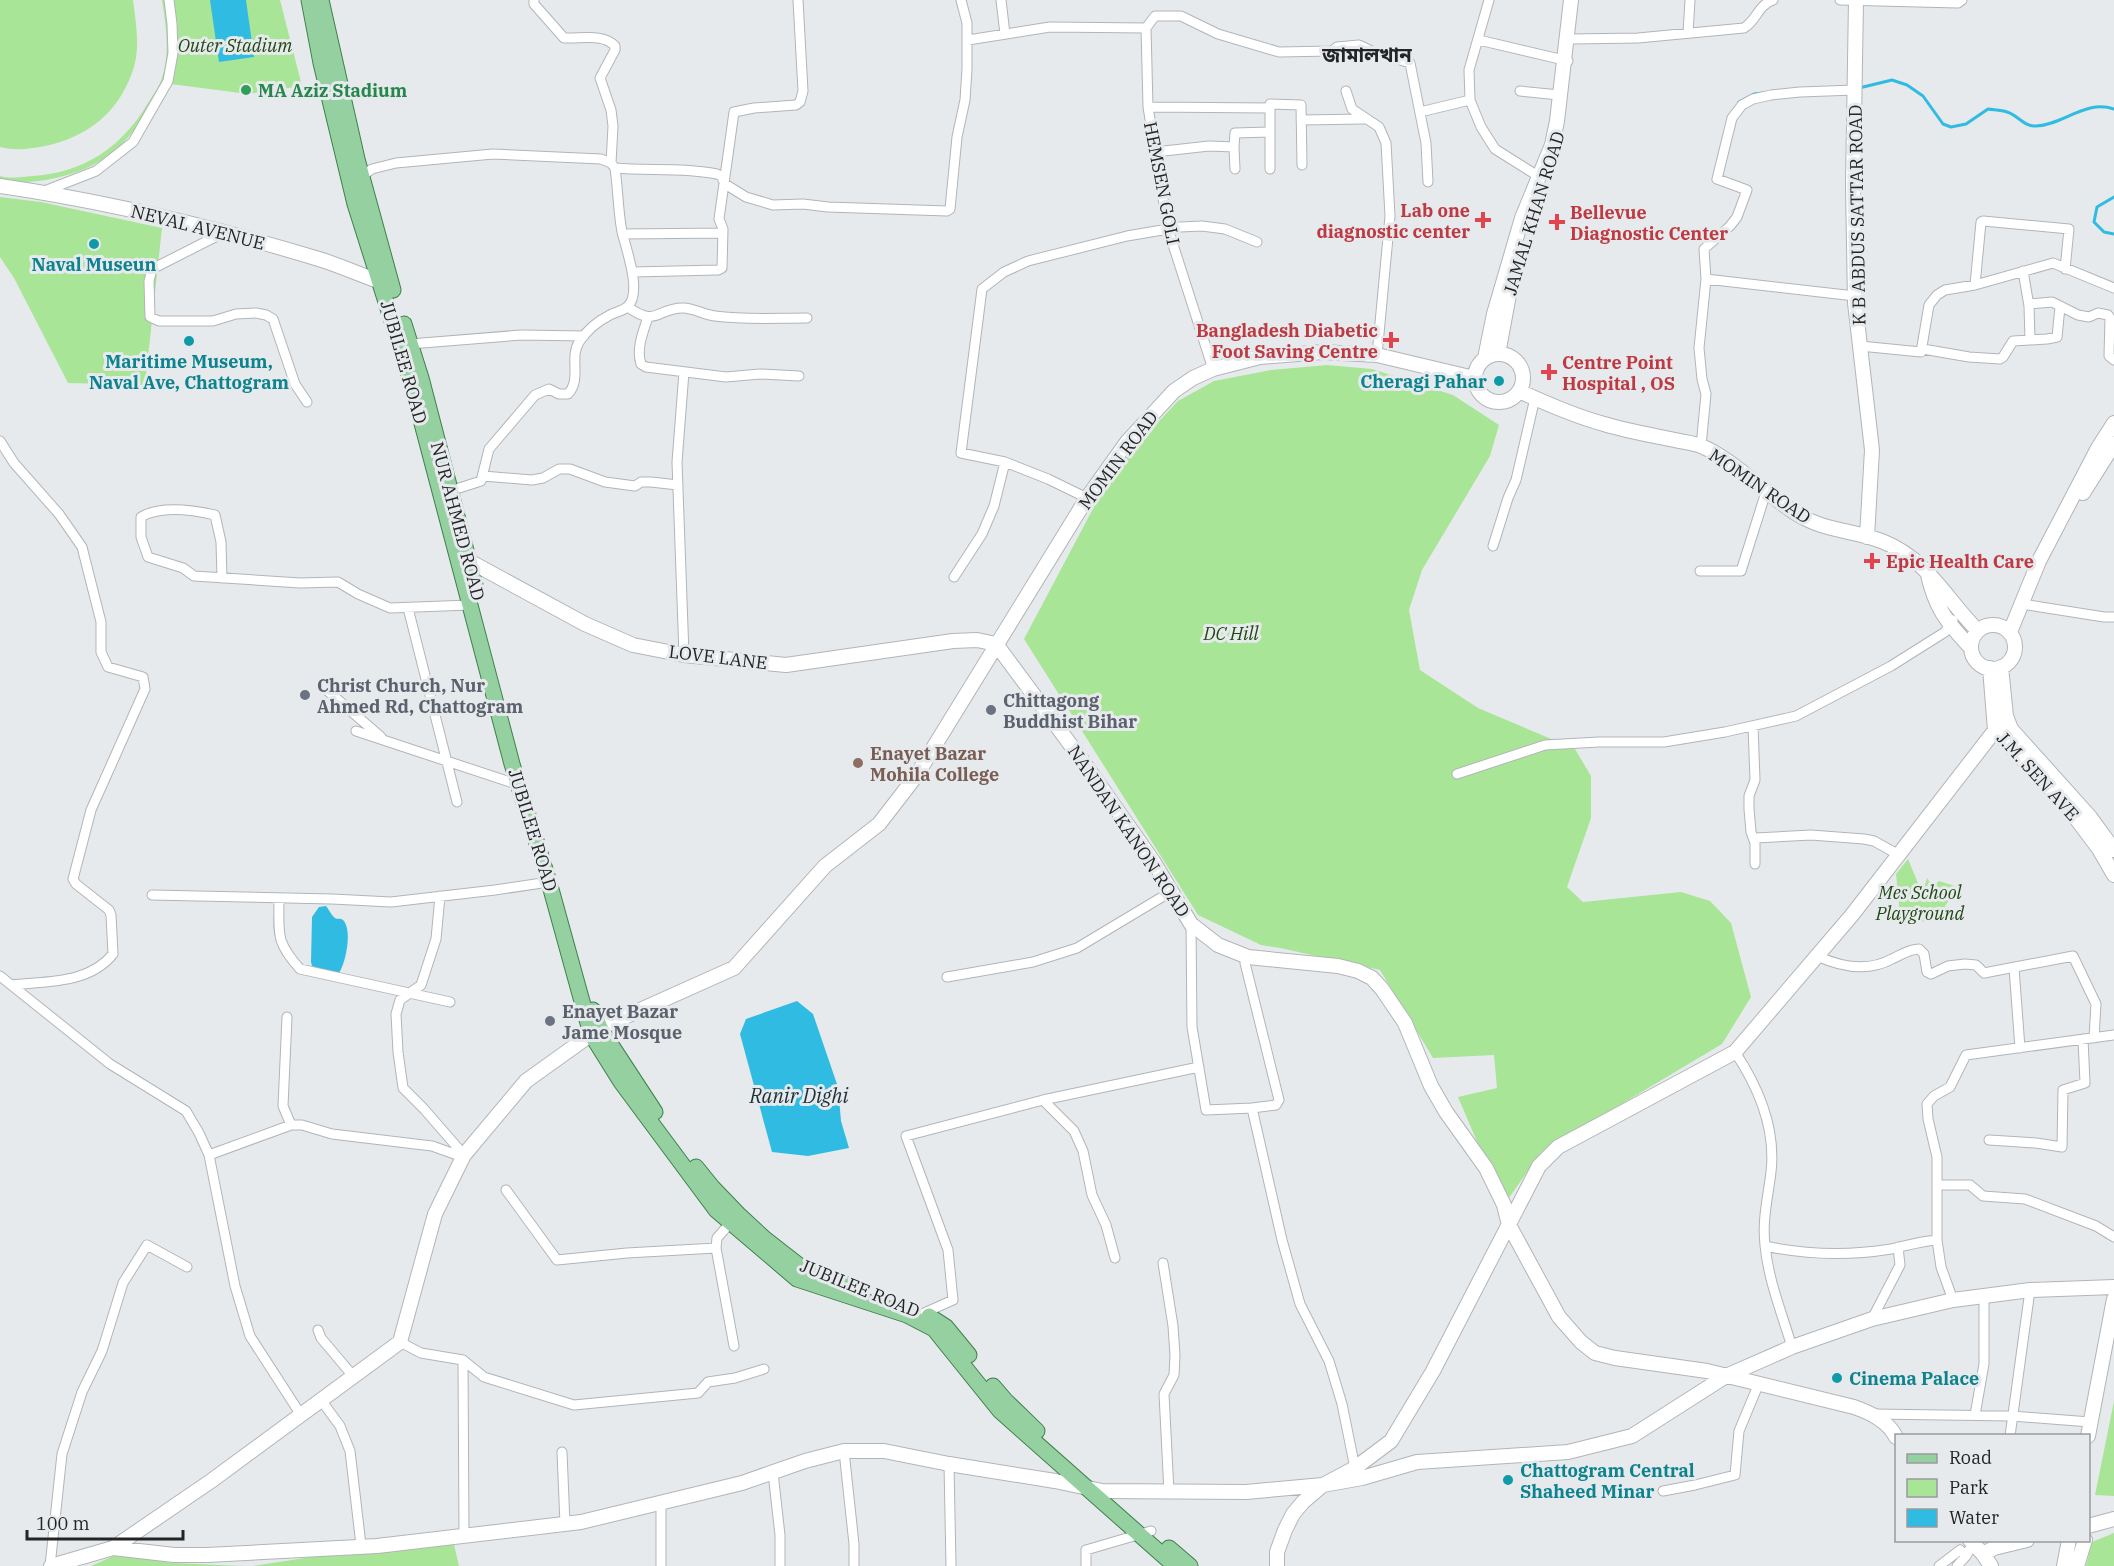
<svg xmlns="http://www.w3.org/2000/svg" width="2114" height="1566" viewBox="0 0 2114 1566" font-family="'IBM Plex Serif','Noto Sans Bengali',serif">
	<rect width="100%" height="100%" fill="#e7eaed"/>
	<path fill="#a9e596" d="M0,0H133C136,24 141,50 132,73C117,114 87,137 45,146C30,149 15,151 0,147Z
		M162,0H280L302,86L248,94L163,83C137,133 114,165 56,178C37,182 18,184 0,180V176C10,179 22,177 32,176C84,173 122,147 148,103C152,96 157,90 160,83C171,57 166,26 162,0Z
		M0,197L41,202L162,228L145,385L68,383L14,278L0,257Z
		M1327,365L1372,369L1453,395L1499,425L1490,456L1422,570L1409,610L1420,670L1478,708L1575,749L1591,776V818L1567,887L1583,902L1681,892L1710,901L1731,923L1751,997L1722,1044L1541,1152L1504,1205L1458,1097L1497,1088L1494,1055L1433,1058L1380,970L1280,948L1261,945L1198,915L1024,639L1114,469L1178,401L1214,381L1271,370Z
		M1908,859L1918,883L1925,885L1927,878L1932,886L1939,881L1958,887L1945,906V917L1901,926L1896,874Z
		M2114,1401V1496L2095,1495Z
		M2114,1533V1566H2086L2092,1542Z
		M453,1540L459,1566H252L318,1556Z
		M118,1554L172,1563L244,1566H91Z"/>
	<path fill="#30bbe2" d="M210,0H246L254,57L219,62Z
		M326,906C329,910 332,916 335,918C339,920 340,917 344,921C352,932 346,962 339,973L335,974L312,966L311,962L312,917L319,907Z
		M797,1001L813,1014L838,1087L841,1121L849,1148L808,1156L772,1152L740,1034L746,1019Z"/>
	<g fill="none" stroke-linecap="round" stroke-linejoin="round">
		<path stroke="#30bbe2" stroke-width="3" d="M1859,88L1892,80L1907,85L1923,96L1943,124L1951,127L1966,124L1988,109C1994,110 2001,110 2007,112C2018,115 2024,127 2036,126C2063,125 2086,99 2114,109
			M1739,102L1754,94L1763,93
			M2114,197L2097,207L2094,222L2104,232L2114,234"/>
		<defs>
			<path id="street" d="M534,0V4L564,38C581,39 603,33 615,46V50L600,78L611,110L613,126L611,163
				M1001,0L1005,34
				M1489,0L1469,70L1470,100L1481,127L1495,149L1538,176
				M1840,0L1958,3L1962,0
				M1146,28L1155,16H1181L1218,34L1279,52L1332,51L1337,47L1359,45L1374,52L1410,63L1426,143L1428,182
				M1146,28L1148,107L1168,229L1213,369
				M1688,33L1690,0
				M1572,39L1638,38L1744,28C1757,20 1758,5 1773,0
				M968,40L1050,27L1146,28
				M1479,40L1568,61
				M1346,91L1352,109L1379,127L1386,143L1390,216L1377,355
				M1520,91L1559,95
				M1148,107L1270,108V132L1235,133L1234,147
				M1270,108V104L1301,105L1302,165
				M1420,112L1470,100
				M1301,120L1364,119
				M1155,152L1209,146L1234,147L1235,169
				M1270,169V132
				M362,176L372,169L396,163L493,154L601,159L611,163L615,168C649,171 683,167 717,174L721,176L725,184L746,197L773,205L803,204L828,207L947,211L950,209L957,137L965,100L967,69V23L961,0
				M42,192L96,171L133,142L168,81L173,53L172,24L169,0
				M225,232L152,269L149,281L150,317L159,321H213L236,314L256,313L266,315L273,319L295,384L307,402
				M623,234L723,233
				M2023,271L2029,306L2030,339
				M633,272L718,270L722,268L723,229L719,219L734,112L754,108L796,105L800,102L803,91L798,0
				M1706,279L1855,296
				M1975,285L1981,222L1983,221L2069,229L2065,269
				M2029,304L2052,302L2078,315L2089,317L2098,313L2108,315L2110,318L2109,356L2114,360
				M628,307C657,328 656,308 683,308C694,308 704,315 715,316C745,320 777,318 807,318
				M648,317C643,332 636,349 641,364L646,367L726,377L760,374L799,376
				M410,344L521,335L584,336
				M1860,346L1921,352L1929,305L1937,295L1945,290L1975,285L2053,263L2114,288
				M1923,349L1969,357L2000,359L2003,357L2013,341L2047,339L2057,337L2060,307
				M684,372L677,462L684,655
				M0,441L14,463L59,514L82,547L101,622V652L108,667L143,677L145,689L91,810L73,879L76,884L109,910L111,915L113,954C89,984 47,981 12,985
				M1701,446L1706,394L1702,379L1699,348L1706,279L1704,249L1730,226L1737,217L1747,190L1717,179L1732,118L1742,105L1753,99L1771,95L1800,92L1855,90
				M483,476L532,480L543,478L559,469H570L605,482L635,486L641,482H651L678,485
				M450,491L481,481L489,449L535,395L549,389L559,394H568C582,379 569,358 579,342C587,330 598,321 610,315C615,312 623,311 627,307C643,294 626,249 622,232C618,211 618,189 615,168
				M1087,498L1048,479L1005,462L961,453L982,289L1004,272L1028,261L1127,236L1180,227L1202,226L1225,229L1257,242
				M1493,546L1508,498L1516,480L1535,398
				M1700,571H1741L1766,492
				M954,577L982,534L994,506L1005,462
				M222,578L221,542L215,515C193,510 161,505 141,517V537L148,557L183,568L194,576L300,583L338,582L358,594L390,608L470,605
				M2022,604L2104,617H2114
				M408,608L457,802
				M322,686L381,737
				M1753,726L1755,780L1749,796V809L1751,832L1755,843V864
				M356,731L519,785
				M1457,774L1545,745L1599,742H1664L1725,732L1796,716L1891,666L1945,632L1953,620
				M1755,838L1811,835L1864,839L1874,841L1899,855
				M152,895L332,899L391,902L495,890L549,882
				M440,896L436,939L421,985L400,1000L396,1014L398,1052L403,1088L424,1109L464,1155
				M279,898C279,934 275,941 300,969L450,1002
				M1191,924L1192,1027L1206,1110L1252,1108L1282,1240L1300,1304L1329,1361L1342,1404L1355,1468
				M1817,956C1841,967 1868,972 1892,959C1901,955 1909,949 1919,949L1924,954L1927,972L1931,974L1948,966L1965,964L1976,965L1984,973L2073,956L2096,1004L2094,1038
				M1248,957L1245,963L1279,1100L1276,1105L1252,1108
				M2014,968L2020,1048
				M0,976L110,1064L186,1111L199,1133L209,1155L235,1286L250,1336L301,1415
				M947,977L1033,962L1077,948L1172,891
				M287,1017L283,1106L291,1125
				M1735,1052C1759,1088 1776,1129 1771,1172C1768,1197 1762,1220 1765,1245C1768,1279 1782,1314 1792,1347
				M1043,1100L1074,1131L1083,1151L1092,1195L1106,1225L1115,1258
				M1989,1140L2036,1143L2062,1147L2063,1090L2085,1083L2083,1039
				M209,1155L291,1125H302L332,1134L432,1146L463,1157
				M1938,1185H1970L1983,1196L2025,1199L2096,1226L2114,1237
				M506,1190L557,1260L627,1253L716,1248
				M732,1221L717,1238L716,1248L734,1346
				M1765,1246C1807,1255 1848,1256 1891,1249C1906,1246 1921,1241 1937,1240
				M1163,1263L1173,1326L1175,1355L1174,1375L1164,1394L1169,1492
				M1953,1300L1941,1267L1937,1240V1157L1928,1119L1927,1104L1934,1096L1950,1087L1966,1055L2114,1035
				M924,1313L953,1300L948,1250L906,1136L1043,1100L1199,1067
				M1872,1319L1900,1265L1898,1247
				M318,1330L321,1338L353,1376
				M400,1342L421,1353L463,1360L484,1377L574,1405L698,1393L708,1382L735,1378L764,1369
				M463,1360L464,1535
				M321,1400L340,1426L350,1451L361,1545
				M1874,1414L2012,1416L2090,1422
				M1975,1415L1984,1364V1296
				M2010,1436L2030,1290
				M844,1451L854,1544V1566
				M562,1452L565,1524
				M949,1464L951,1566
				M773,1473L780,1535V1566
				M1663,1491L1695,1485L1735,1475L1739,1431L1759,1383
				M50,1566L62,1454L82,1392L102,1351L123,1283L147,1245L187,1267
				M661,1566V1503
				M1086,1566V1550L1151,1531
				M1939,1566L1960,1550L1966,1556L1973,1543
				M1957,1566L1966,1556"/>
			<path id="secondary" d="M1856,0L1853,185L1855,303L1872,450L1867,537
				M0,186C109,202 217,228 322,260C344,267 365,277 387,284
				M1498,354L1511,284
				M1475 378a24 24 0 1 1 48 0a24 24 0 1 1-48 0Z
				M1485,358L1494,314L1522,218L1552,145L1557,121L1571,0
				M1519,391C1547,404 1574,416 1604,424C1627,431 1651,435 1675,440C1683,442 1693,443 1701,446C1731,458 1765,493 1794,512C1824,532 1852,529 1884,542C1928,560 1946,599 1978,631
				M2083,493L2114,444
				M461,564L469,561L585,624L633,645L684,655L786,665L953,641L977,640L996,644
				M1927,571C1935,608 1946,621 1971,648
				M1971 647a22 22 0 1 1 44 0a22 22 0 1 1-44 0Z
				M2010,632L2039,561L2098,448L2114,423
				M996,644L1084,763L1153,861L1191,924L1218,945L1248,957L1338,966L1358,971L1372,978L1382,989L1405,1023L1431,1086L1446,1112L1486,1168L1504,1205L1509,1225L1559,1317L1581,1342L1595,1353L1615,1358L1707,1371L1854,1407C1871,1413 1888,1421 1896,1437
				M2001,667L2006,716L2011,729L2090,817L2114,850
				M1990,668L1995,730L2066,805L2099,849L2114,875
				M2088,1436L2114,1299
				M2088,1526L2114,1519
				M1970,1540L1983,1554L1991,1566
				M113,1548L174,1555H207L377,1546L581,1522L742,1483L805,1461L844,1451H884L949,1464L1055,1481L1102,1491L1246,1492L1323,1485L1362,1478L1417,1462L1568,1452L1632,1436L1726,1376L1792,1347L1872,1319L1953,1300L1984,1296L2030,1290L2114,1287
				M1983,1554L1994,1548L2027,1540
				M51,1566L113,1548L211,1481L400,1342L435,1214L464,1155L526,1081L600,1028L734,968L825,866L879,824L916,776L1087,498L1127,442L1174,391L1193,378L1213,369L1260,357L1323,352L1377,355L1474,378
				M1277,1566V1552L1285,1530L1293,1514L1303,1502L1323,1485L1355,1468L1391,1441L1433,1371L1539,1166L1558,1147L1735,1052L1852,915L2006,716
				M2064,1566L2069,1540
				M2077,1566L2085,1540"/>
			<path id="primary" d="M309,0L321,63L355,204L410,378L512,764L549,882L591,1034L621,1082L716,1210L797,1279L907,1315L934,1329L1000,1411L1175,1566
				M321,0L357,159L393,290
				M404,324L421,378L475,585
				M593,1010L600,1028L655,1112
				M696,1167L713,1188L738,1214L765,1239L801,1267L853,1287
				M929,1316L946,1327L969,1355
				M993,1386L1005,1400L1037,1431
				M1169,1548L1190,1566"/>
		</defs>
		<use href="#street" stroke="#b2b5b8" stroke-width="11"/>
		<use href="#secondary" stroke="#b2b5b8" stroke-width="16"/>
		<use href="#primary" stroke="#3e804c" stroke-width="17"/>
		<use href="#street" stroke="#fff" stroke-width="9"/>
		<use href="#secondary" stroke="#fff" stroke-width="14"/>
		<use href="#primary" stroke="#94d0a0" stroke-width="15"/>
	</g>
	<circle fill="#2e9e5b" stroke="#e7eaed" stroke-width="2" cx="246" cy="90" r="6"/>
	<g fill="#e0444e" stroke="#e7eaed" stroke-width="2">
		<path d="M1480 211h6v6h6v6h-6v6h-6v-6h-6v-6h6z"/>
		<path d="M1554 213h6v6h6v6h-6v6h-6v-6h-6v-6h6z"/>
		<path d="M1388 331h6v6h6v6h-6v6h-6v-6h-6v-6h6z"/>
		<path d="M1546 363h6v6h6v6h-6v6h-6v-6h-6v-6h6z"/>
		<path d="M1869 552h6v6h6v6h-6v6h-6v-6h-6v-6h6z"/>
	</g>
	<g fill="#0f9aa8" stroke="#e7eaed" stroke-width="2">
		<circle cx="94" cy="244" r="6"/>
		<circle cx="189" cy="341" r="6"/>
		<circle cx="1499" cy="381" r="6"/>
		<circle cx="1837" cy="1378" r="6"/>
		<circle cx="1508" cy="1480" r="6"/>
	</g>
	<g fill="#6b7280" stroke="#e7eaed" stroke-width="2">
		<circle cx="305" cy="695" r="6"/>
		<circle cx="991" cy="710" r="6"/>
		<circle cx="550" cy="1021" r="6"/>
	</g>
	<circle fill="#8d6e63" stroke="#e7eaed" stroke-width="2" cx="858" cy="763" r="6"/>
	<g text-anchor="middle" dominant-baseline="central" stroke-width="6" stroke-linejoin="round" paint-order="stroke">
		<g font-size="18" font-style="italic" fill="#214813" stroke="#e7eaed">
			<text x="235" y="45">Outer Stadium</text>
			<text x="1231" y="633">DC Hill</text>
			<text x="1920" y="892">Mes School<tspan x="1920" dy="21">Playground</tspan></text>
		</g>
		<g font-size="18" font-weight="bold" fill="#27864d" stroke="#e7eaed" text-anchor="start">
			<text x="258" y="90">MA Aziz Stadium</text>
		</g>
		<g font-size="18" fill="#232425" stroke="#e7eaed">
			<text transform="translate(1162 183) rotate(79)">HEMSEN GOLI</text>
			<text transform="translate(1534 213) rotate(-73)">JAMAL KHAN ROAD</text>
			<text transform="translate(1857 215) rotate(-91)">K B ABDUS SATTAR ROAD</text>
			<text transform="translate(198 227) rotate(14)">NEVAL AVENUE</text>
			<text transform="translate(404 362) rotate(74)">JUBILEE ROAD</text>
			<text transform="translate(1118 460) rotate(-53)">MOMIN ROAD</text>
			<text transform="translate(1760 486) rotate(34)">MOMIN ROAD</text>
			<text transform="translate(458 521) rotate(75)">NUR AHMED ROAD</text>
			<text transform="translate(718 657) rotate(7)">LOVE LANE</text>
			<text transform="translate(2038 776) rotate(48)">J.M. SEN AVE</text>
			<text transform="translate(533 830) rotate(73)">JUBILEE ROAD</text>
			<text transform="translate(1129 831) rotate(56)">NANDAN KANON ROAD</text>
			<text transform="translate(860 1288) rotate(22)">JUBILEE ROAD</text>
		</g>
		<g font-size="18" font-weight="bold" fill="#be3a42" stroke="#e7eaed" text-anchor="start">
			<text x="1470" y="210" text-anchor="end">Lab one<tspan x="1470" dy="21">diagnostic center</tspan></text>
			<text x="1570" y="212">Bellevue<tspan x="1570" dy="21">Diagnostic Center</tspan></text>
			<text x="1378" y="330" text-anchor="end">Bangladesh Diabetic<tspan x="1378" dy="21">Foot Saving Centre</tspan></text>
			<text x="1562" y="362">Centre Point<tspan x="1562" dy="21">Hospital , OS</tspan></text>
			<text x="1886" y="561">Epic Health Care</text>
		</g>
		<g font-size="18" font-weight="bold" fill="#0d838f" stroke="#e7eaed">
			<text x="94" y="264">Naval Museun</text>
			<text x="189" y="361">Maritime Museum,<tspan x="189" dy="21">Naval Ave, Chattogram</tspan></text>
			<text x="1487" y="381" text-anchor="end">Cheragi Pahar</text>
			<text x="1849" y="1378" text-anchor="start">Cinema Palace</text>
			<text x="1520" y="1470" text-anchor="start">Chattogram Central<tspan x="1520" dy="21">Shaheed Minar</tspan></text>
		</g>
		<g font-size="18" font-weight="bold" fill="#5b616d" stroke="#e7eaed" text-anchor="start">
			<text x="317" y="685">Christ Church, Nur<tspan x="317" dy="21">Ahmed Rd, Chattogram</tspan></text>
			<text x="1003" y="700">Chittagong<tspan x="1003" dy="21">Buddhist Bihar</tspan></text>
			<text x="562" y="1011">Enayet Bazar<tspan x="562" dy="21">Jame Mosque</tspan></text>
		</g>
		<g font-size="18" font-weight="bold" fill="#785e54" stroke="#e7eaed" text-anchor="start">
			<text x="870" y="753">Enayet Bazar<tspan x="870" dy="21">Mohila College</tspan></text>
		</g>
		<g font-size="20" font-weight="bold" fill="#232425" stroke="#e7eaed">
			<text x="1367" y="54">জামালখান</text>
		</g>
		<g font-size="20" font-style="italic" fill="#1b3139" stroke="#e7eaed">
			<text x="799" y="1095">Ranir Dighi</text>
		</g>
	</g>
	<rect x="1895" y="1434" width="195" height="108" fill="#e7eaed" stroke="#999b9d" stroke-width="1.5"/>
	<rect x="1907" y="1454" width="30" height="9" fill="#94d0a0" stroke="#999b9d" stroke-width="1.5"/>
	<text x="1949" y="1464" font-size="18" fill="#232425">Road</text>
	<rect x="1907" y="1479" width="30" height="18" fill="#a9e596" stroke="#999b9d" stroke-width="1.5"/>
	<text x="1949" y="1494" font-size="18" fill="#232425">Park</text>
	<rect x="1907" y="1509" width="30" height="18" fill="#30bbe2" stroke="#999b9d" stroke-width="1.5"/>
	<text x="1949" y="1524" font-size="18" fill="#232425">Water</text>
	<path d="M27 1530v9h156v-9" fill="none" stroke="#232425" stroke-width="3"/>
	<text x="36" y="1530" font-size="18" fill="#232425" stroke="#e7eaed" stroke-width="4.5" paint-order="stroke">100 m</text>
</svg>
